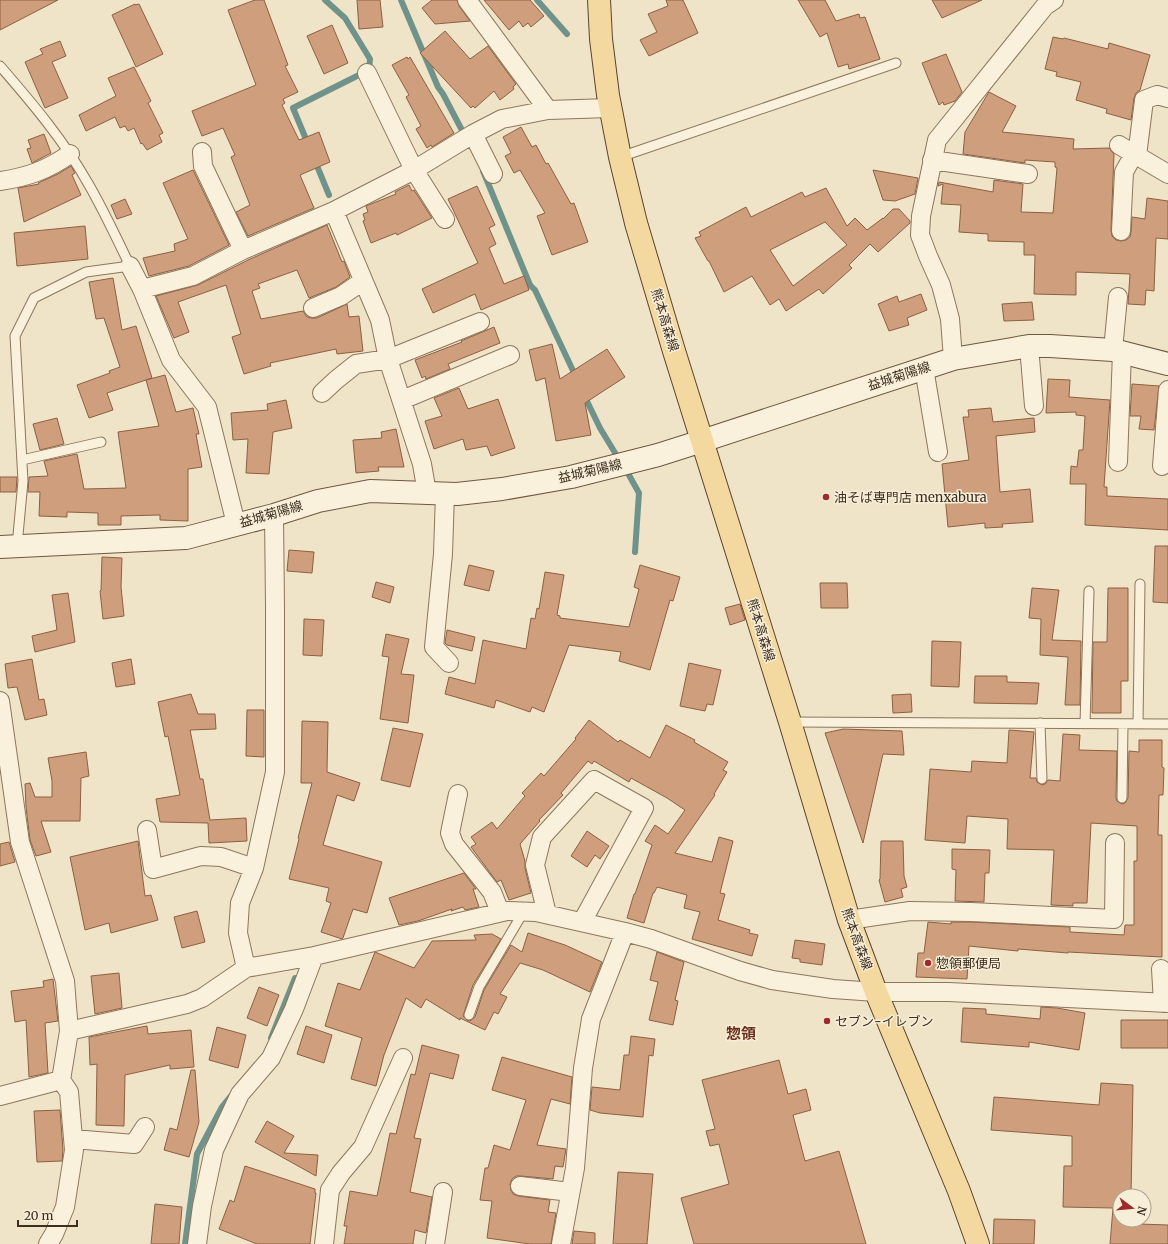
<svg xmlns="http://www.w3.org/2000/svg" width="1168" height="1244" viewBox="0 0 1168 1244" font-family="Merriweather,'Noto Sans JP',serif">
	<rect width="100%" height="100%" fill="#f0e4c8"/>
	<g fill="none" stroke-linecap="round" stroke-linejoin="round">
		<path stroke="#6f938a" stroke-width="6" d="M401,0L438,87L443,94L465,136
			M537,0L567,34
			M308,144L293,108L369,70L370,59L345,18L325,0
			M315,161L329,195
			M483,171L530,285L535,290L576,377
			M584,395L600,428L620,461
			M625,468L639,493L635,552
			M271,1038L295,978
			M185,1244L197,1154L222,1107L231,1096"/>
	</g>
	<path fill="#cf9f7d" stroke="#8d5f41" fill-rule="evenodd" d="M0,0H58L0,30Z
		M255,0H264L288,65L285,66L298,92L283,99L285,103L282,105L299,140L319,132L330,162L300,175L314,208L248,236L236,212L250,205L231,157L235,155L223,128L202,136L192,111L256,85L228,10Z
		M357,0H380L383,27L359,29Z
		M432,0H457L459,6L470,21L435,24L422,8Z
		M484,0H530L544,16L531,27L528,23L523,27L519,21L509,30Z
		M666,0H683L698,33L649,56L640,40L657,32L648,14L668,6Z
		M798,0H825L836,21L859,14L860,18L865,17L880,59L849,69L848,64L838,67L827,33L820,37Z
		M932,0H982L942,18Z
		M135,4V5L139,4L163,54L136,67L112,15Z
		M332,25L348,63L324,74L307,36Z
		M445,31L470,59L488,46L516,84L513,87L514,89L500,100L494,91L475,108L473,106L471,108L420,53Z
		M1053,37L1063,39L1064,38L1108,49L1109,43L1150,55L1140,90L1136,93L1134,98L1131,120L1106,113L1107,109L1076,100L1081,82L1056,76L1057,72L1045,69Z
		M60,41L66,56L52,62L68,98L45,108L25,62L43,54L40,49Z
		M946,54L962,92L955,101L944,105L943,102L939,105L922,63Z
		M407,57L408,59L410,57L454,133L432,147L431,145L427,148L416,129L421,126L406,97L409,95L392,65Z
		M134,67L151,101L148,103L163,133L159,135L162,142L147,150L142,143L141,144L134,128L128,131L125,126L120,128L115,117L86,131L79,115L116,96L108,78Z
		M989,92L1016,106L1002,132L1074,139L1073,149L1109,148L1114,154L1111,230L1112,236L1116,240L1121,241L1126,240L1130,237L1131,232L1132,217L1145,219L1147,198L1168,201V239L1156,238L1154,291L1146,290L1145,305L1128,304L1130,274L1076,272V295L1034,294L1035,255H1024V242L988,241V234L959,232L961,205L941,204L943,184L938,186L939,182L993,192L994,180L1023,184L1021,212L1053,213L1057,168L1055,167V162L1025,160V163L963,154L965,132Z
		M521,127L532,147L536,145L546,164L548,163L571,204L574,203L588,242L552,255L537,216L545,213L520,170L514,173L505,156L511,153L503,137Z
		M44,134L51,153L32,163L27,149L31,148L28,140Z
		M71,166L75,173L72,175L81,195L24,222L18,188L39,184L38,183L58,174Z
		M193,170L229,245L189,266L149,276L143,258L175,251L174,244L188,239L163,183Z
		M873,170L918,178L915,194L895,201L883,200Z
		M409,185L412,191L414,190L432,218L397,235L396,233L371,243L363,221L365,220L363,214L368,212L366,206L396,194L395,192Z
		M477,186L495,225L489,228L496,244L489,248L504,284L524,276L529,290L481,310L475,294L433,313L422,289L478,263L448,199Z
		M826,188L847,226L855,218L867,230L883,218V219L893,209H899L910,221V223L878,252L870,244L849,265L852,268L823,294L819,289L786,311L779,299L770,305L752,276L724,292L709,261H708L695,238L701,236L699,232L746,207L751,217L802,192L805,197ZM825,222L847,245L793,286L770,250Z
		M125,199L132,214L117,219L111,205Z
		M327,225L342,262L344,261L350,277L336,287L309,298L297,270L258,284L260,288L252,291L261,319L303,311L307,317L311,318H317L347,304L349,317L359,316L363,351L337,354L336,349L270,363L271,366L244,374L232,337L241,334L226,285L178,302L189,332L174,338L156,296L198,285L248,260Z
		M85,226L88,259L17,266L14,233Z
		M113,278L122,330L136,326L152,378L107,393L113,410L89,418L77,385L110,373L109,371L120,367L104,318L96,319L89,282Z
		M921,294L927,310L907,318L909,325L889,331L878,304L897,296L899,302Z
		M1032,302L1034,320L1004,321L1002,304Z
		M494,327L500,343L448,364L450,369L426,379L425,376L422,378L415,360L462,342L461,341Z
		M552,344L560,379L607,349L625,377L585,403L591,435L556,441L545,378L536,381L529,350Z
		M165,375L176,412L193,408L199,434H196L202,467L188,469V521L160,520V515L121,516V525H98V513L67,512V517L39,516L40,492H28L29,477L48,476L44,461L77,454L84,489L126,488L118,432L159,426L146,380Z
		M1048,379L1070,380L1069,397L1110,400L1104,487H1107V496L1168,499V530L1085,525L1086,484H1070L1071,466L1077,467L1079,450H1083L1085,416L1076,415V412L1046,413Z
		M1132,384L1159,386L1154,430L1139,429L1141,416H1130Z
		M459,388L468,409L498,399L515,448L491,456L487,446L466,450L463,439L434,449L425,421L442,416L434,398Z
		M286,400L292,428L273,432L269,474L246,473L248,439L233,440L231,413L268,410L267,404Z
		M991,408L993,422L1034,418L1035,432L996,436L1000,492L1030,489L1033,522L1002,524L1003,527L985,528V523L948,527L942,464L969,460L963,417H969L968,410Z
		M57,418L64,444L40,450L33,424Z
		M396,429L404,467H378L379,471L356,473L353,440L382,438L381,432Z
		M0,477H17L16,492H0Z
		M1155,546H1168V603L1153,602Z
		M289,550L314,552L312,573L287,571Z
		M102,557L122,558L121,587L124,616L103,619L100,591L101,590Z
		M469,565L494,571L489,591L464,585Z
		M640,565L680,577L673,601L670,600L650,670L619,661L621,652L569,645L544,712L532,707L530,712L496,700L494,708L445,694L449,677L475,684L483,640L526,649L531,618L535,619L537,608L539,609L545,572L564,575L557,615L560,616V618L629,627L639,589L634,587Z
		M376,582L394,587L390,603L372,597Z
		M820,583H847L848,608H821Z
		M1032,588L1059,590L1052,640L1081,641L1080,705H1065L1068,657L1040,655L1041,619L1029,618Z
		M1108,588H1128V681H1121V713H1092L1093,642H1107Z
		M68,593L75,642L35,652L32,636L57,630L52,595Z
		M740,604L745,620L730,625L725,608Z
		M304,619L324,620L322,656L303,655Z
		M447,630L475,637L472,651L447,645L445,643Z
		M386,634L409,639L401,674L414,675L408,723L380,719L389,657L382,656Z
		M932,641L961,642L959,687L931,686Z
		M32,659L39,700L44,699L47,715L25,720L17,687L8,688L5,664Z
		M131,659L135,684L116,687L112,663Z
		M689,663L721,670L713,705L707,704L705,711L680,706Z
		M975,676H1007V682L1039,683L1037,704L974,703Z
		M191,694L198,714H215L216,729L190,730L200,779H203L210,820L246,818L247,841L209,843L208,823L160,822L156,799L180,795L168,736L165,737L158,702Z
		M911,694L912,712L893,713L892,695Z
		M247,710H264V757L246,756Z
		M589,720L618,742L620,740L650,758L666,725L695,740L694,742L728,762L723,770L727,772L714,794L715,795L675,853L712,862L719,837L733,841L720,893L725,894L718,920L750,930L749,933L758,935L752,956L692,939L700,912L684,908L687,895L657,887L654,893H653L644,923L627,918L634,894H635L652,845L645,841L655,825L668,834L685,810L667,798L631,778L629,782L594,761L592,764L588,761L561,793L563,795L539,820L540,821L520,844L525,861V868L531,893L509,900L501,880L497,882L471,847L476,844L471,837L492,822L497,829L525,796L522,793L541,773L544,776L576,739L575,738Z
		M302,721L328,722L327,772L360,783L354,801L337,795L323,845L382,862L367,913L353,909L343,938L342,939L321,932L331,903L326,901L329,888L289,879L299,839L298,838L312,783H301Z
		M393,728L423,734L410,787L381,780Z
		M843,729L902,731L904,755L883,754L863,843L825,733Z
		M1009,730L1034,732L1030,778H1036L1037,782L1042,785L1045,784L1048,780L1060,781L1063,734L1080,735L1079,750L1117,751L1116,798L1117,801L1122,804L1125,803L1128,798L1129,751L1139,752V740H1162V767L1164,768L1163,795H1159L1158,835H1162V957L1068,952V953L1018,949V951L969,946L967,979L916,977L918,953H924L928,922L951,924V922H971L1070,927V932L1124,935L1125,925H1134V861H1137V826L1091,823L1087,903H1073V906L1051,905L1054,850L1007,849L1008,819L967,816L965,843L925,840L930,769L971,772L972,761L1007,763Z
		M86,752L89,776L81,778L80,821H41L51,852L36,856L30,840L26,807L25,784L30,783L35,797H52V781L48,758Z
		M587,831L609,846L600,859L595,855L587,867L571,856Z
		M138,841L145,896L151,895L158,920L111,933L109,923L85,930L70,857Z
		M881,841H903L904,876L907,887L901,889L903,897L885,902L879,880L880,879Z
		M9,842L15,862L0,866V844Z
		M952,849L990,850L989,873H985L984,902L955,901L956,870L952,869Z
		M464,873L476,889H473L479,907L465,910L463,907L451,911L452,909L418,921L399,925L389,898Z
		M197,911L205,942L182,948L174,917Z
		M528,933L565,945L602,962L590,992L543,970L520,963L500,994L507,997L498,1014L494,1012L485,1030L460,1018V1020L426,999L421,1008L406,998L384,1055L376,1086L351,1079L362,1038L325,1026L338,983L360,990L375,952L414,968L432,941L476,940L474,935L492,934L501,939L473,985L463,1016L467,1020L470,1021L475,1017L484,990L511,945L522,952Z
		M795,940L825,944L822,965L800,962V959L792,958Z
		M657,952L684,962L675,1000L678,1001L673,1025L649,1020L658,982L650,980Z
		M119,973L122,1008L95,1014L91,976Z
		M53,979L58,1021L45,1023L48,1073L29,1077L26,1020L15,1022L11,991L44,987L43,981Z
		M259,987L279,995L267,1026L247,1018Z
		M1041,1007L1057,1008L1085,1013L1079,1050L1029,1042V1047L961,1042L963,1008L986,1009V1014L1040,1019Z
		M1121,1020H1168V1048H1121Z
		M147,1026L148,1034L191,1030L194,1067L170,1069V1065L125,1075L124,1126L96,1125L97,1064L90,1065L89,1037Z
		M306,1026L332,1035L324,1063L297,1054Z
		M217,1027L246,1035L238,1068L209,1060Z
		M631,1036L655,1039L653,1056L649,1055L643,1117L600,1113L590,1110L592,1087L620,1090L624,1055H629Z
		M422,1045L459,1055L453,1079L430,1073L414,1138L421,1139L410,1192L432,1197L426,1233L415,1230L413,1244H344L347,1226H344L350,1191L377,1196L390,1133L396,1134L411,1074L415,1075Z
		M502,1057L572,1077L570,1104L551,1099L537,1145L566,1149L563,1167L555,1166L553,1179L521,1176H516L512,1179L510,1184L511,1190L513,1194L518,1196L550,1200L548,1212L556,1213L551,1244H530L487,1238L492,1201L480,1200L485,1168H488L494,1145L510,1150L526,1100L492,1090Z
		M779,1060L788,1094L806,1089L811,1110L793,1115L805,1161L839,1151L866,1244H694L681,1198L729,1184L719,1144L710,1146L706,1131L715,1129L702,1080Z
		M191,1070H195L199,1122L189,1157L164,1150L170,1128L177,1130Z
		M1101,1083L1133,1085L1131,1196H1120V1220H1130V1222L1139,1223V1224L1168,1225V1244H1110L1113,1208L1063,1207L1064,1166H1072V1136L991,1130L994,1097L1099,1105Z
		M60,1110L63,1150L62,1161L37,1162L34,1111Z
		M267,1121L294,1136L284,1153L318,1155L316,1176L255,1142Z
		M245,1166L315,1189V1193H316L310,1244H257L219,1229L230,1200L234,1202Z
		M618,1172L653,1174L647,1244H613Z
		M155,1204L182,1207L179,1244H151Z
		M994,1219L1035,1220L1034,1244H993Z
		M574,1231L595,1233V1244H572Z"/>
	<g fill="none" stroke-linecap="round" stroke-linejoin="round">
		<defs>
			<path id="service" d="M0,66C33,104 65,142 89,185C104,211 117,239 130,266L86,272L34,298L15,336L23,481L17,546
				M620,157L896,63
				M22,460L101,442
				M790,722L1168,724
				M1040,723L1042,779
				M1085,723L1089,591
				M1138,724L1140,584
				M1122,798L1123,724
				M469,1015L479,987L524,911"/>
			<path id="minor" d="M467,0L548,110
				M367,73L414,170L445,219
				M473,134L493,174
				M1119,145L1168,174
				M202,152L203,166L243,250
				M1137,156L1144,100L1157,95L1168,98
				M932,160L1028,174
				M0,181C28,177 47,170 70,154
				M334,211L380,320L388,359L422,464L427,493
				M1121,231L1124,172L1134,154
				M130,266L142,289L171,360L207,407L236,524
				M142,289L193,276L243,250L334,211L414,170L473,134L502,119L548,110L610,108
				M313,308L341,296L363,281
				M1029,346L1034,406
				M1113,350L1118,297
				M953,359L950,319L941,285L928,256L920,235L921,216L937,140L1045,6L1054,0
				M924,368L938,452
				M322,393L336,380L356,364L388,359L480,322
				M402,400L510,355
				M1118,462L1122,352
				M1162,466L1168,390
				M445,494L443,554L434,647L449,663
				M0,701L20,842L65,981L69,1031L61,1080L0,1096
				M458,794L450,833L454,844L492,892L500,912
				M147,830L153,869L201,856L221,857L254,868
				M547,914L535,865L542,837L594,780L644,808L582,922
				M849,920L910,911L971,912L1114,919L1115,843
				M246,968L238,933L240,903L254,868L275,772V607L274,515
				M1161,969L1163,1003
				M69,1031L187,1004L202,998L246,968L314,956L507,911L536,912L625,932L651,939L740,971L772,980L833,989L876,992H949L1168,1003
				M73,1139L134,1144L145,1127
				M520,1186L570,1192
				M48,1244L54,1234L65,1207L74,1150L69,1092L61,1080
				M197,1244L202,1206L214,1150L240,1094L271,1058L294,1009L314,956
				M324,1244L330,1190L341,1173L363,1147L403,1058
				M435,1244L443,1192
				M561,1244L575,1168L583,1068L591,1019L625,932"/>
			<path id="secondary" d="M0,547L186,538L274,515L318,501L370,491L457,494L502,489L571,477L658,455L702,441L953,359L1012,349L1029,346H1050L1113,350L1168,364"/>
			<path id="primary" d="M599,0L601,39L608,95L620,157L636,223L674,351L790,722L849,920L876,992L959,1191L978,1244"/>
		</defs>
		<use href="#service" stroke="#8d765c" stroke-width="11"/>
		<use href="#minor" stroke="#8d765c" stroke-width="20"/>
		<use href="#secondary" stroke="#6f573f" stroke-width="24"/>
		<use href="#primary" stroke="#5b4430" stroke-width="24"/>
		<use href="#service" stroke="#faf1dc" stroke-width="9"/>
		<use href="#minor" stroke="#faf1dc" stroke-width="18"/>
		<use href="#secondary" stroke="#faf1dc" stroke-width="22"/>
		<use href="#primary" stroke="#f3d9a0" stroke-width="22"/>
	</g>
	<g fill="#9e2a2b" stroke="#f7eed8" stroke-width="1.5">
		<circle cx="826" cy="497" r="4"/>
		<circle cx="928" cy="963" r="4"/>
		<circle cx="827" cy="1021" r="4"/>
	</g>
	<g text-anchor="middle" dominant-baseline="central" stroke-width="3" stroke-linejoin="round" paint-order="stroke">
		<g font-size="13" fill="#3d2e20" stroke="#f7eed8">
			<text transform="translate(665 320) rotate(73)">熊本高森線</text>
			<text transform="translate(899 376) rotate(-18)">益城菊陽線</text>
			<text transform="translate(590 471) rotate(-13)">益城菊陽線</text>
			<text transform="translate(271 514) rotate(-16)">益城菊陽線</text>
			<text transform="translate(761 630) rotate(73)">熊本高森線</text>
			<text transform="translate(857 939) rotate(70)">熊本高森線</text>
		</g>
		<g font-size="13" fill="#3d2e20" stroke="#f7eed8" text-anchor="start">
			<text x="834" y="497">油そば専門店 menxabura</text>
			<text x="936" y="963">惣領郵便局</text>
			<text x="835" y="1021">セブン-イレブン</text>
		</g>
		<g font-size="15" font-weight="bold" fill="#6b2e1e" stroke="#f7eed8">
			<text x="741" y="1033">惣領</text>
		</g>
	</g>
	<g transform="translate(1132 1208) rotate(106)"><circle r="19" fill="#f7eed8" stroke="#ada18e"/>
	<path d="M0-3L7 15L0 10L-7 15Z" fill="#9e2a2b"/>
	<text y="-6" font-size="11" font-weight="bold" text-anchor="middle" fill="#3d2e20">N</text>
	</g>
	<path d="M18 1220v6h59v-6" fill="none" stroke="#3d2e20" stroke-width="2"/>
	<text x="24" y="1220" font-size="12" fill="#3d2e20" stroke="#f7eed8" stroke-width="3" paint-order="stroke">20 m</text>
</svg>
